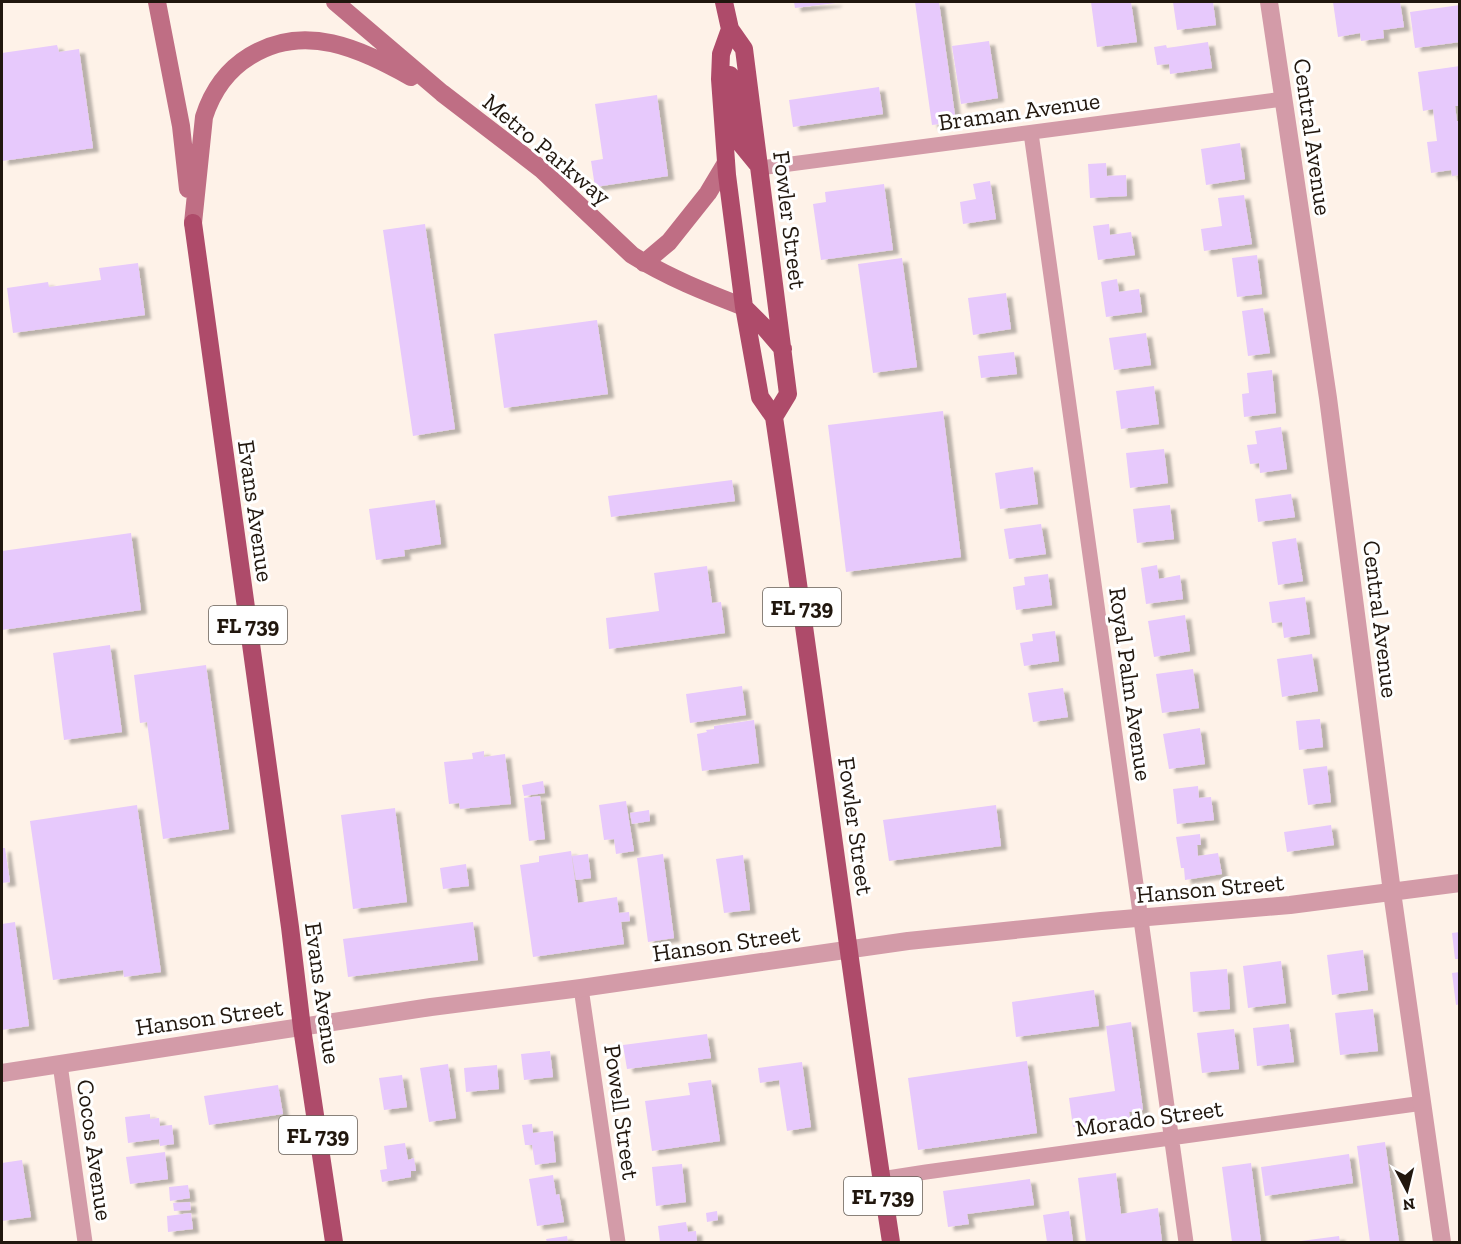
<svg xmlns="http://www.w3.org/2000/svg" width="1461" height="1244" viewBox="0 0 1461 1244" font-family="'Zilla Slab',serif">
	<defs>
		<filter id="shadow"><feDropShadow dx="6" dy="4" stdDeviation="1.5" flood-color="#0004"/></filter>
	</defs>
	<rect width="100%" height="100%" fill="#fef2e8"/>
	<path fill="#e7c9fc" filter="url(#shadow)" d="M794,2H836V3L795,8Z
		M915,2H939L956,122L932,125Z
		M1091,2H1131L1137,42L1097,47Z
		M1173,2H1213L1216,25L1177,30Z
		M1333,2H1400L1404,27L1383,30L1384,38L1361,41L1360,33L1338,37Z
		M1460,5V42L1415,48L1410,12Z
		M989,41L998,98L961,104L952,46Z
		M1208,42L1212,68L1170,74L1169,64L1157,65L1154,47L1166,45L1167,48Z
		M57,45L59,52L79,49L93,148L2,161V53Z
		M1460,66V106H1455L1457,121H1460V175L1452,176L1451,170L1431,173L1427,142L1437,141L1433,109L1423,111L1418,72Z
		M879,87L883,114L793,127L789,100Z
		M657,95L668,176L595,187L591,161L603,159L595,104Z
		M1240,143L1245,179L1206,185L1201,149Z
		M1106,163L1107,176L1126,175L1127,196L1090,198L1088,164Z
		M990,181L996,219L963,224L960,202L976,199L973,184Z
		M884,184L893,250L821,260L813,204L826,202L825,192Z
		M1244,195L1252,244L1204,251L1201,229L1222,226L1218,198Z
		M425,224L455,429L413,436L383,230Z
		M1109,224L1110,235L1131,232L1135,255L1098,260L1093,226Z
		M1257,255L1262,294L1237,297L1232,258Z
		M902,258L917,367L873,373L858,264Z
		M138,263L145,315L13,333L7,288L48,282L49,287L101,280L99,268Z
		M1117,279L1119,292L1139,289L1142,312L1106,317L1101,282Z
		M1006,293L1011,329L973,335L968,298Z
		M1263,308L1270,353L1248,356L1242,311Z
		M597,320L608,394L504,408L494,334Z
		M1146,333L1151,365L1114,370L1109,338Z
		M1014,352L1017,374L981,378L978,356Z
		M1272,370L1276,413L1244,417L1242,394L1249,393L1247,373Z
		M1154,386L1159,424L1121,429L1116,391Z
		M943,411L961,557L846,572L828,425Z
		M1281,427L1287,469L1260,473L1259,463L1250,464L1247,445L1257,444L1255,431Z
		M1164,449L1168,483L1130,488L1126,453Z
		M1033,467L1038,504L1000,509L995,473Z
		M732,480L735,501L611,517L608,496Z
		M1291,494L1295,517L1258,522L1255,499Z
		M435,500L441,544L404,550L405,556L376,560L369,509Z
		M1170,505L1174,539L1137,543L1133,509Z
		M1041,524L1046,554L1009,559L1004,529Z
		M131,533L141,610L2,630V551Z
		M1296,538L1303,581L1278,585L1272,542Z
		M1157,565L1159,579L1180,575L1183,599L1146,604L1141,568Z
		M707,566L712,603L721,602L725,633L609,649L606,618L659,611L654,573Z
		M1048,574L1052,605L1016,610L1013,587L1025,585L1024,577Z
		M1305,597L1310,634L1284,638L1282,622L1272,623L1269,602Z
		M1185,615L1190,651L1154,657L1148,621Z
		M1055,631L1059,661L1024,666L1020,643L1033,641L1032,634Z
		M110,645L122,732L64,740L53,653Z
		M1312,654L1318,691L1282,697L1277,659Z
		M206,665L229,829L163,839L147,722L140,723L134,675Z
		M1193,669L1199,708L1162,713L1156,674Z
		M742,686L746,715L690,723L686,694Z
		M1063,688L1068,717L1033,722L1028,693Z
		M1320,719L1323,747L1299,750L1296,721Z
		M754,720L759,763L702,771L697,734L707,732L706,730L714,729V726Z
		M1200,728L1205,764L1169,769L1163,734Z
		M484,751V757L505,754L511,804L460,809L459,803L449,804L444,762L473,759L472,753Z
		M1327,766L1331,802L1308,805L1303,769Z
		M543,781L545,793L524,796L522,785Z
		M1198,786L1199,798L1211,797L1214,820L1177,824L1173,789Z
		M540,796L545,839L529,841L524,798Z
		M626,801L634,851L616,854L614,839L604,840L599,805Z
		M137,805L161,972L124,977L123,970L53,980L30,821Z
		M996,805L1001,846L889,861L883,820Z
		M395,808L407,902L353,909L341,815Z
		M649,810L650,821L632,824L630,813Z
		M1331,825L1334,845L1287,852L1284,832Z
		M1200,834L1201,845H1197L1198,856L1218,853L1222,874L1185,880L1184,868H1181L1176,837Z
		M2,848H5L10,882L2,883Z
		M571,851L578,903L617,897L619,913L629,912L630,921L621,922L624,944L533,957L520,865L539,862V856Z
		M588,854L591,878L576,880L572,856Z
		M663,854L674,938L648,942L637,858Z
		M743,855L750,910L724,913L716,859Z
		M466,864L469,886L443,889L440,868Z
		M15,922L29,1026L2,1030V924Z
		M473,922L478,960L348,977L343,939Z
		M1460,932V959H1455L1452,933Z
		M1363,950L1368,990L1332,995L1327,955Z
		M1281,961L1286,1003L1248,1008L1243,966Z
		M1227,969L1230,1009L1193,1012L1190,972Z
		M1460,972V1004L1456,1005L1452,973Z
		M1094,990L1099,1026L1016,1037L1012,1002Z
		M1373,1009L1378,1051L1340,1055L1335,1013Z
		M1131,1022L1143,1110L1129,1112L1130,1119L1073,1127L1069,1098L1115,1091L1106,1026Z
		M1289,1024L1294,1062L1257,1066L1253,1028Z
		M1234,1029L1239,1069L1202,1073L1197,1033Z
		M707,1034L711,1058L627,1069L623,1045Z
		M550,1051L553,1077L524,1080L521,1054Z
		M1027,1061L1037,1133L918,1150L908,1078Z
		M802,1062L811,1127L787,1131L779,1080L760,1083L758,1068Z
		M448,1064L456,1118L429,1122L420,1068Z
		M497,1065L499,1089L466,1092L464,1068Z
		M402,1075L407,1107L384,1110L379,1078Z
		M711,1080L720,1141L652,1151L645,1101L690,1095L688,1083Z
		M278,1085L283,1114L209,1125L204,1096Z
		M150,1114V1119L159,1118L160,1126L172,1125L174,1144L160,1146L159,1139L128,1143L125,1117Z
		M532,1124L533,1133L553,1131L556,1162L535,1165L532,1145H525L522,1125Z
		M1385,1142L1399,1242H1370L1357,1146Z
		M405,1143L408,1160L414,1158L416,1171H411V1177L382,1182L380,1170L387,1169L384,1146Z
		M165,1152L168,1179L130,1184L126,1157Z
		M1349,1154L1353,1183L1265,1196L1261,1167Z
		M22,1160L31,1217L2,1221V1163Z
		M1251,1163L1261,1242H1232L1222,1167Z
		M682,1164L686,1202L656,1206L652,1167Z
		M1116,1173L1121,1214L1158,1208L1162,1242H1086L1078,1178Z
		M553,1175L556,1195L559,1194L564,1222L537,1226L529,1179Z
		M1030,1179L1034,1205L967,1214L969,1224L948,1227L943,1191Z
		M188,1185L190,1198L170,1201L169,1187Z
		M190,1202L191,1210L174,1211L173,1203Z
		M717,1211L718,1220L707,1222L706,1213Z
		M1069,1211L1073,1242H1047L1043,1215Z
		M191,1213L193,1229L168,1232L167,1216Z
		M686,1222L688,1232L696,1231L697,1242H660L658,1226Z
		M567,1236L568,1242H547L546,1239Z
		M1339,1236L1340,1242H1301V1241Z"/>
	<g fill="none" stroke-linecap="round" stroke-linejoin="round">
		<path stroke="#d39ba8" stroke-width="15" d="M1031,133L1186,1242
			M760,168L1283,99
			M581,988L618,1242
			M60,1064L85,1242
			M881,1179L926,1172L1423,1103"/>
		<path stroke="#d39ba8" stroke-width="18" d="M1269,2L1328,398L1392,892L1442,1242
			M2,1073L431,1007L581,988L908,941L1101,921L1290,905L1460,883"/>
		<path stroke="#bf6e84" stroke-width="18" d="M157,2L181,126L188,189
			M335,2L442,93L541,169L632,255C667,277 705,292 744,307
			M193,223L204,117C212,92 227,70 250,56C305,22 360,49 411,77
			M644,263L669,242L708,193L726,163"/>
		<path stroke="#ae4b6a" stroke-width="18" d="M724,2L730,29L744,49L788,394L774,417
			M730,29L721,54L720,79L727,175L744,307L760,397L774,417C815,692 849,968 891,1242
			M730,75L741,144L759,166
			M193,223L290,927L302,1028L334,1242
			M744,307L764,327L783,349"/>
	</g>
	<g text-anchor="middle" dominant-baseline="central" stroke-width="6" stroke-linejoin="round" paint-order="stroke">
		<g fill="#fff" stroke="#645d56" stroke-width="1.5">
			<rect x="763" y="588" width="78" height="38" rx="4.5"/>
			<rect x="209" y="606" width="78" height="38" rx="4.5"/>
			<rect x="279" y="1116" width="78" height="38" rx="4.5"/>
			<rect x="844" y="1177" width="78" height="38" rx="4.5"/>
		</g>
		<g font-size="22" font-weight="bold" fill="#21170e">
			<text x="802" y="607">FL 739</text>
			<text x="248" y="625">FL 739</text>
			<text x="318" y="1135">FL 739</text>
			<text x="883" y="1196">FL 739</text>
		</g>
		<g font-size="24" fill="#21170e" stroke="#fff">
			<text transform="translate(1019 111) rotate(-8)">Braman Avenue</text>
			<text transform="translate(1313 137) rotate(82)">Central Avenue</text>
			<text transform="translate(547 149) rotate(40)">Metro Parkway</text>
			<text transform="translate(790 220) rotate(83)">Fowler Street</text>
			<text transform="translate(256 511) rotate(82)">Evans Avenue</text>
			<text transform="translate(1381 619) rotate(83)">Central Avenue</text>
			<text transform="translate(1131 684) rotate(82)">Royal Palm Avenue</text>
			<text transform="translate(856 826) rotate(82)">Fowler Street</text>
			<text transform="translate(1210 888) rotate(-5)">Hanson Street</text>
			<text transform="translate(726 943) rotate(-8)">Hanson Street</text>
			<text transform="translate(323 993) rotate(82)">Evans Avenue</text>
			<text transform="translate(209 1017) rotate(-8)">Hanson Street</text>
			<text transform="translate(622 1112) rotate(82)">Powell Street</text>
			<text transform="translate(1149 1118) rotate(-8)">Morado Street</text>
			<text transform="translate(95 1150) rotate(82)">Cocos Avenue</text>
		</g>
	</g>
	<rect width="1461" height="1244" fill="none" stroke="#21170e" stroke-width="6"/>
	<g transform="translate(1407 1190) rotate(173)" stroke="#ffffff" stroke-width="4.5" paint-order="stroke">
	<path d="M0-4.5L10 22L0 15L-10 22Z" fill="#21170e"/>
	<text y="-9" font-size="16" font-weight="bold" text-anchor="middle" fill="#21170e">N</text>
	</g>
</svg>
